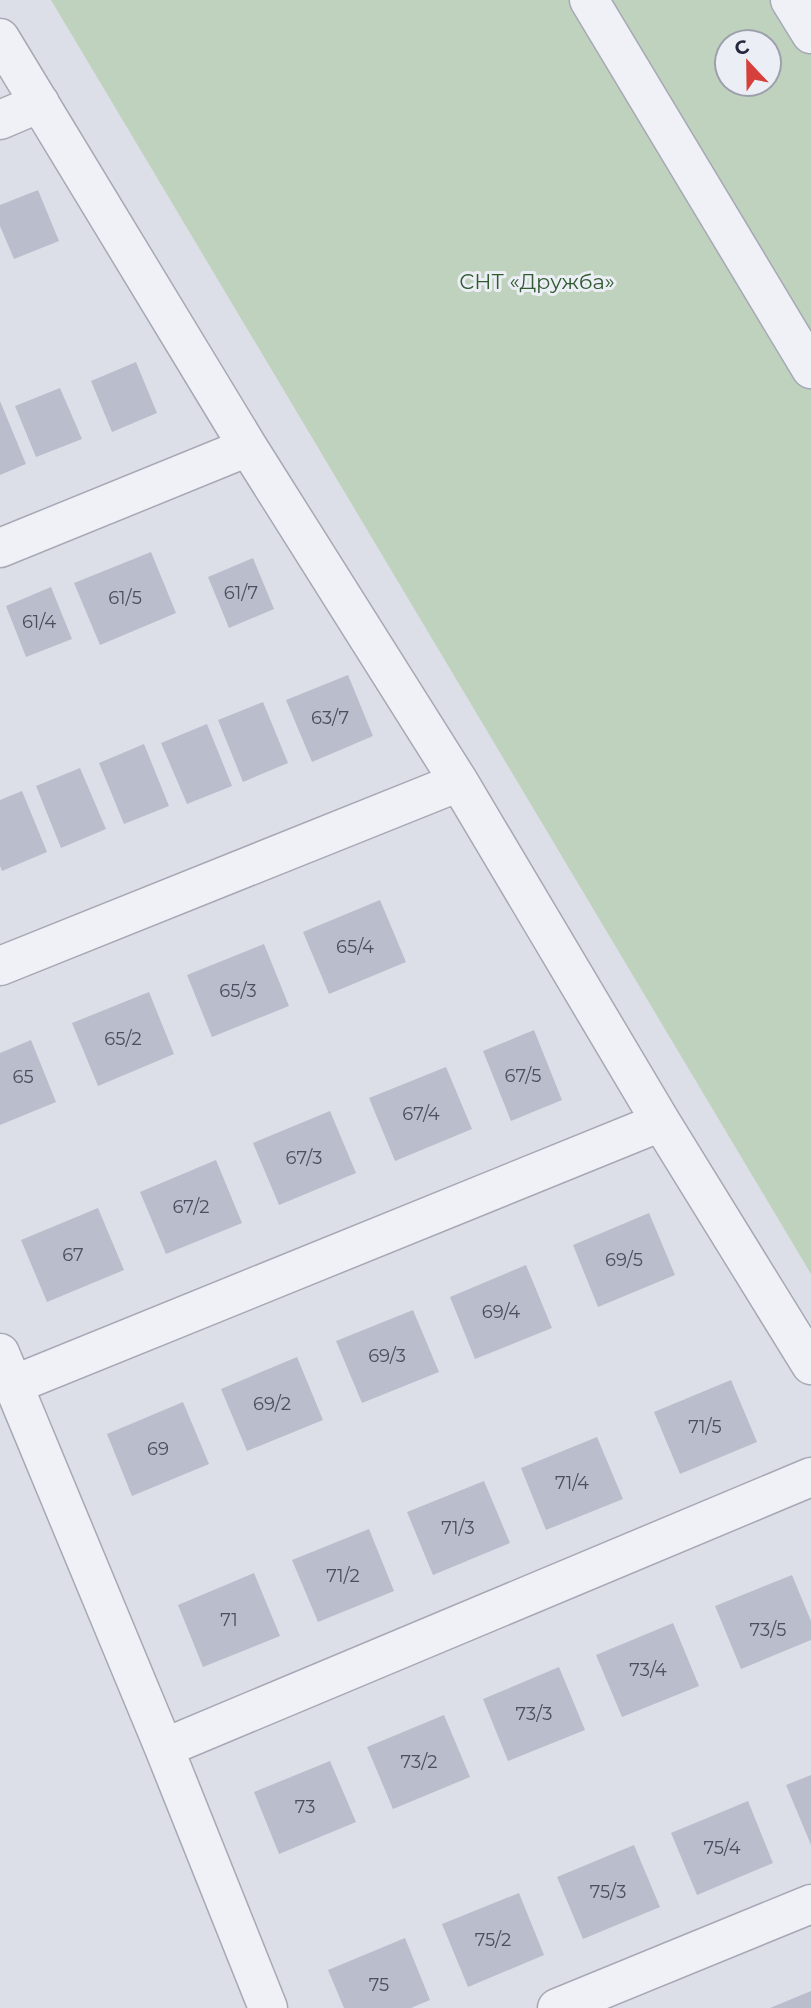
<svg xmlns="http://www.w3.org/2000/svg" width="811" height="2008" viewBox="0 0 811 2008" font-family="Montserrat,sans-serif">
	<rect width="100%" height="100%" fill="#dddfe8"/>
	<path fill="#bfd2bd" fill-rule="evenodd" d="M51,0H811V1274ZM727,42H769V84H727Z"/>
	<path fill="#babdcb" d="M38,190L59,241L14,259L0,226V205Z
		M136,362L157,413L112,432L91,381Z
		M60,388L82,439L36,457L15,406Z
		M0,401L26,464L0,475Z
		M151,552L176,613L100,645L74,583Z
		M253,558L274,609L229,628L208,577Z
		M51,587L72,639L26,657L6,606Z
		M348,675L373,736L312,762L286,700Z
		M263,702L288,763L243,782L218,720Z
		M207,724L232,786L187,804L161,743Z
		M144,744L169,806L124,824L99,763Z
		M80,768L106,829L61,848L36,786Z
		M22,791L47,852L2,871L0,866V800Z
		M380,900L406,962L329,994L303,932Z
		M264,944L289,1006L212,1037L187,975Z
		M149,992L174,1054L98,1086L72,1023Z
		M534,1030L562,1100L511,1121L483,1051Z
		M31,1040L56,1102L0,1125V1053Z
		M446,1067L472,1129L395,1161L369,1098Z
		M330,1111L356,1173L279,1205L253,1143Z
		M216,1160L242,1223L166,1254L140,1192Z
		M98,1208L124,1270L47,1302L21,1240Z
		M649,1213L675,1275L598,1307L573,1245Z
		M526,1265L552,1328L475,1359L450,1297Z
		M413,1310L439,1372L362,1403L336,1341Z
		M297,1357L323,1420L247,1451L221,1389Z
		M731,1380L757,1442L680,1474L654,1412Z
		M183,1402L209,1464L132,1496L107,1434Z
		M597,1437L623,1499L546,1530L521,1468Z
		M484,1481L510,1543L433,1575L407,1512Z
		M369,1529L394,1591L318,1622L292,1560Z
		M254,1573L280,1636L203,1667L178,1605Z
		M792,1575L811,1621V1640L741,1669L715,1606Z
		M673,1623L699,1686L622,1717L596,1655Z
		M559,1667L585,1730L508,1761L483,1699Z
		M444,1715L470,1777L393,1809L367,1747Z
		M330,1761L356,1822L279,1854L254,1792Z
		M811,1775V1845L786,1785Z
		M748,1801L773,1863L697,1895L671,1833Z
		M634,1845L660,1907L583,1939L557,1877Z
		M519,1893L544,1955L468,1987L442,1924Z
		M405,1938L430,2000L411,2008H344L328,1970Z
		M811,1991V2008H770Z"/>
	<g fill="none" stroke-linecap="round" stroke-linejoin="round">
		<defs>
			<path id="minor" d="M589,0L811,369
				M790,0L811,34
				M0,38L248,447L459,782L661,1122L811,1365
				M0,120L40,103
				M0,548L248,447
				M0,966L459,782
				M0,1353L164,1748L268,2008
				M13,1385L661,1122
				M164,1748L811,1477
				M557,2008L811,1904"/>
		</defs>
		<use href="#minor" stroke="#a6a9b5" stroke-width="41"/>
		<use href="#minor" stroke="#f0f1f6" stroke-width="38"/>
	</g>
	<g text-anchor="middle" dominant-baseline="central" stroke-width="6" stroke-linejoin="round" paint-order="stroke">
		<g font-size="18" fill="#4b4f62">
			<text x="241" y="593">61/7</text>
			<text x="125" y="598">61/5</text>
			<text x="39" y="622">61/4</text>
			<text x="330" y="718">63/7</text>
			<text x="355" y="947">65/4</text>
			<text x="238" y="991">65/3</text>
			<text x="123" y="1039">65/2</text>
			<text x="523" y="1076">67/5</text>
			<text x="23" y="1077">65</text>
			<text x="421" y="1114">67/4</text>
			<text x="304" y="1158">67/3</text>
			<text x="191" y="1207">67/2</text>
			<text x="73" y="1255">67</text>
			<text x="624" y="1260">69/5</text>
			<text x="501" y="1312">69/4</text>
			<text x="387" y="1356">69/3</text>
			<text x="272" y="1404">69/2</text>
			<text x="705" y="1427">71/5</text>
			<text x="158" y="1449">69</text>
			<text x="572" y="1483">71/4</text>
			<text x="458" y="1528">71/3</text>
			<text x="343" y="1576">71/2</text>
			<text x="229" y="1620">71</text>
			<text x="768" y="1630">73/5</text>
			<text x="648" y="1670">73/4</text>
			<text x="534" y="1714">73/3</text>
			<text x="419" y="1762">73/2</text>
			<text x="305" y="1807">73</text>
			<text x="722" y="1848">75/4</text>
			<text x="608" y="1892">75/3</text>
			<text x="493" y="1940">75/2</text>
			<text x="379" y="1985">75</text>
		</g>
		<g font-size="21" fill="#325b32" stroke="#eceef5">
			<text x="537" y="281">СНТ «Дружба»</text>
		</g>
	</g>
	<g transform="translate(748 63) rotate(338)"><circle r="33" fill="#eceef5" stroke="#9da0ac" stroke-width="2"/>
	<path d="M0-5L12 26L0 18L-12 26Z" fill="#d5413a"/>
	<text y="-10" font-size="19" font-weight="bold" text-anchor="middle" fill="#262a3f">С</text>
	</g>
</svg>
